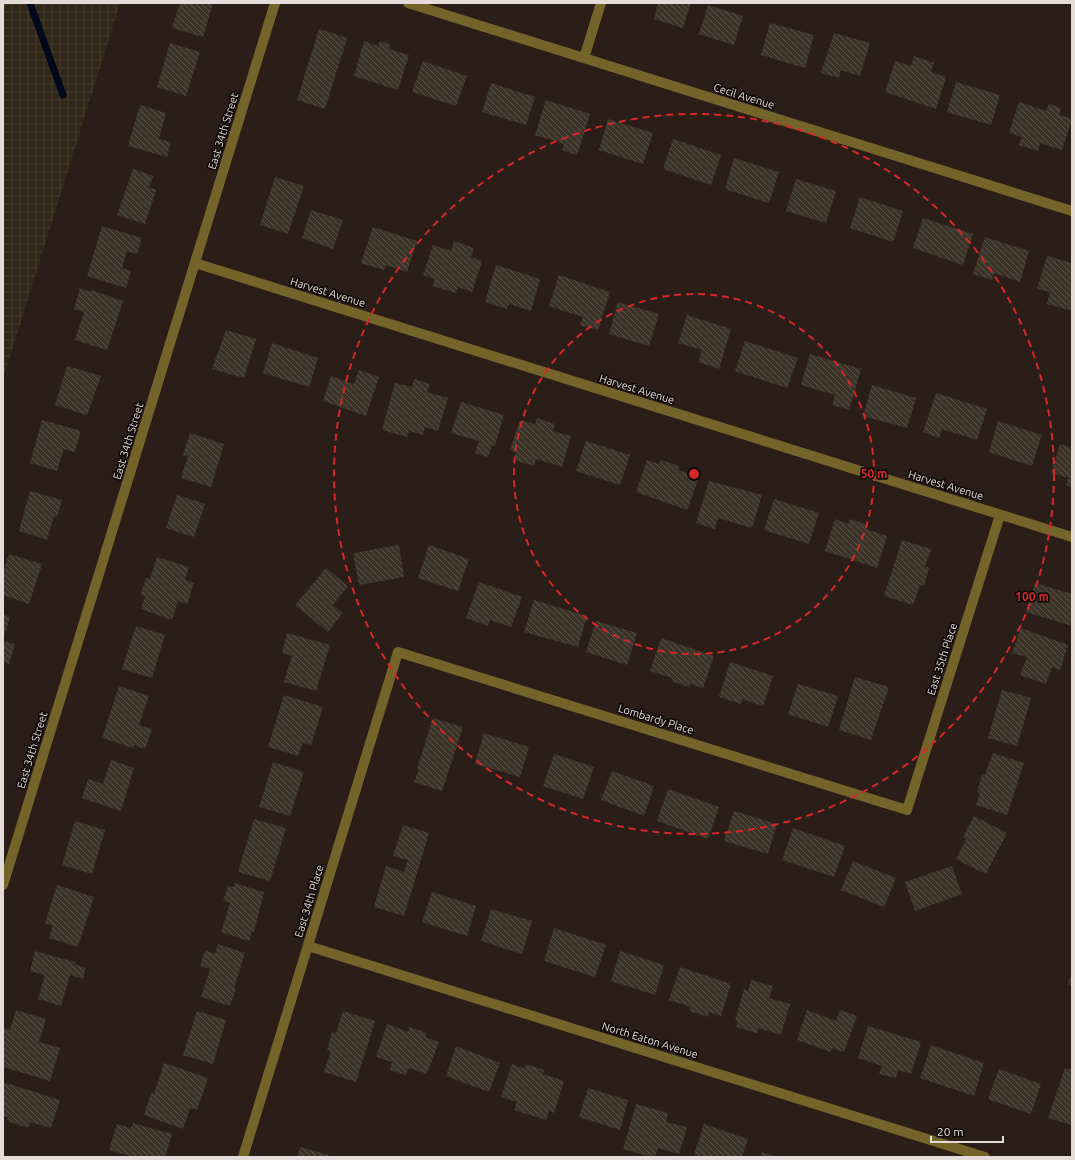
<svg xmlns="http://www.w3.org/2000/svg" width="1075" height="1160" viewBox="0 0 1075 1160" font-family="Ubuntu,sans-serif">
	<defs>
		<pattern id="industrial-grid" width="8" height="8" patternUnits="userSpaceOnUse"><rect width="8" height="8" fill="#312718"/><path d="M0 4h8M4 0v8" fill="none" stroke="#453c2e"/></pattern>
		<pattern id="building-back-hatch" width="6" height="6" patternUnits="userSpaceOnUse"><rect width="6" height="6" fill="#3c3428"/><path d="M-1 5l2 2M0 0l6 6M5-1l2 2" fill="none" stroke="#585147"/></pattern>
	</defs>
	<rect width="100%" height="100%" fill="#2b1e19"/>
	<path fill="url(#industrial-grid)" d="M3,3H120L3,379Z"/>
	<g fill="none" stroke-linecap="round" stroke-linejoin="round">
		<path stroke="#000919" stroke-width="7" d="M30,3L63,95"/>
	</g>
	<path fill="url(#building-back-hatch)" d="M180,3H213L203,37L172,28Z
		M658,3H691L683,28L654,19Z
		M708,5L743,16L734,45L699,34Z
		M770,23L814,35L805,68L761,55Z
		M319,29L347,38L325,109L297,100Z
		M834,33L870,43L860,76L841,70L839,78L821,73Z
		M364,41L378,46L380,41L390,44L389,49L409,55L398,90L354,76Z
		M170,43L200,52L186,96L157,87Z
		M914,56L934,63L931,72L946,77L936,109L885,92L895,61L911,66Z
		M423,61L467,76L456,106L412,92Z
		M956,82L1000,95L991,125L947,112Z
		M491,83L535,97L526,125L482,112Z
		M546,100L590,114L577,155L562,150L564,144L535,135Z
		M1019,102L1046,111L1049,104L1061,108L1059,115L1072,119L1062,150L1040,143L1038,151L1019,145L1022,137L1009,133Z
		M140,105L166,113L159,139L171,142L167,157L128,146Z
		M608,119L653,133L643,164L599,150Z
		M673,139L721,155L711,185L663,169Z
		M734,158L779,172L769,203L725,189Z
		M133,169L153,176L149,187L156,190L145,224L117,215Z
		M275,177L304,186L288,234L260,225Z
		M796,179L836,191L826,223L786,211Z
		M860,197L903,211L893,242L850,228Z
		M311,210L343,220L333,249L302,238Z
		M923,218L973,234L963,265L913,248Z
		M102,226L142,238L137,254L127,251L122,268L131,271L126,288L87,276Z
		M373,227L417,241L407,272L386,265L384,270L361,263Z
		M985,237L1029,251L1020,282L994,273L992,280L973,274Z
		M454,241L474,248L471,257L482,261L472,292L458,287L456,293L433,286L435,279L423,275L433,245L451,251Z
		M1047,256L1072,263V311L1047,304L1050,292L1037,289Z
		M496,265L540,279L531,311L509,304L507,309L485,302Z
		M559,275L610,292L598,330L580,325L583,317L549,306Z
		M80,288L90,292L91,290L123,301L107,350L75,340L84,312L74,309Z
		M618,302L659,314L649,346L609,334Z
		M687,315L731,329L719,369L698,362L702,350L678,343Z
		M226,330L256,339L244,378L212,369Z
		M745,341L798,358L787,388L735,371Z
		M272,343L318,358L309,387L263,373Z
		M810,354L861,369L849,410L832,405L835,395L801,385Z
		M67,366L101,376L87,415L55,405Z
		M359,370L379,377L366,416L323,401L331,376L354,384Z
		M414,379L430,384L427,392L448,398L438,431L425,427L423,435L409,431L407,437L382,430L395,383L412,387Z
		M872,385L916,398L907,428L863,416Z
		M936,393L987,409L977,440L942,429L939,438L923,432Z
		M461,402L504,415L495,446L492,445L488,457L475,453L479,441L451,433Z
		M537,418L555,424L553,431L571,436L562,467L536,459L534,466L514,460L516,452L510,450L520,420L535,424Z
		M42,420L81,431L75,452L64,449L57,471L30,463Z
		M998,421L1042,435L1032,466L989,452Z
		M190,433L224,444L211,487L181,478L188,456L183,455Z
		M586,441L630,455L620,485L576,471Z
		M1060,444L1072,448V487L1066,485L1068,478L1051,473Z
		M647,460L659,464L661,460L679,466L678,470L699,477L687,510L636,492Z
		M709,481L762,495L752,528L718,518L715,529L696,523Z
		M30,491L62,500L57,517L54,516L47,540L19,531Z
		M177,495L205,504L194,537L166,528Z
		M774,499L819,513L809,544L764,530Z
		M835,519L848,524L850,519L868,525L866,529L887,536L877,568L825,551Z
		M902,540L931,549L925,567H929L924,586L920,585L913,605L884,596Z
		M399,545L404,577L359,585L353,553Z
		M429,545L469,559L458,591L418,578Z
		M9,554L42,564L29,604L3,595V573Z
		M157,557L189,567L185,580L194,583L187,604L178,601L172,620L141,609L145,596L141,594L146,578L150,579Z
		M326,568L348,586L333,605L343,613L328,632L295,605Z
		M479,582L522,597L511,627L490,620L488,626L466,618Z
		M1035,583L1072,594V626L1026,612Z
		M534,600L587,616L578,647L524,632Z
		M3,614L10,617L3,639Z
		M596,621L637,633L627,665L586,652Z
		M136,626L165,635L152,678L122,669Z
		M1021,628L1068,645L1060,670L1052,667L1046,684L1020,675L1027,657L1012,653Z
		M287,633L330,645L316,691L284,682L292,656L282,653Z
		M661,638L714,656L703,688L690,684L689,687L671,681L672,678L650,671Z
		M3,641L15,644L9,664L3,662Z
		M730,662L773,676L763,706L742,699L741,704L719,697Z
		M855,677L889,687L871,740L839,730Z
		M798,684L838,696L828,727L788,714Z
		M119,686L149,696L139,725L152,729L145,749L134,745L133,748L102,738Z
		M1002,690L1031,698L1017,746L988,738Z
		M284,695L323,707L311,745L303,743L298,756L268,747Z
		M433,718L463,727L442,791L414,782L419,769H417Z
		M484,733L529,747L520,777L475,764Z
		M993,753L1024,763L1007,815L976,805L980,793L977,792L982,774L985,775Z
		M554,754L594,767L583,799L543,786Z
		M111,760L134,768L121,811L82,798L88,779L103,784Z
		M273,762L304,772L290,816L259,807Z
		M612,771L654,786L644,816L601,800Z
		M668,789L719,807L708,839L657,821Z
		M734,811L777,824L768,854L724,841Z
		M974,816L1007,833L986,874L956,859L966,839L963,837Z
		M254,819L286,828L270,881L238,872Z
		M75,821L105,830L92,874L62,865Z
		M403,825L429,833L404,916L374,907L386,866L404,872L408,860L393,856Z
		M793,828L845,846L834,877L782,860Z
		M853,861L896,878L884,907L841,890Z
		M952,866L962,894L915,911L905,882Z
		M235,883L264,892L254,932L252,931L249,941L221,932L230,903L223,901L228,886L234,887Z
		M57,885L94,897L78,947L49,938L53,926L45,923Z
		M432,892L476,906L467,936L422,922Z
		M491,909L532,921L522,954L481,941Z
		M554,928L606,945L595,977L544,961Z
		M218,944L245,953L234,988L236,989L230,1006L201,997L210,969L200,966L205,950L215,954Z
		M35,951L75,962L74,964L86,968L83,979L70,975L61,1006L38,999L45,975L30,971Z
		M620,951L664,965L655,995L611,981Z
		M680,967L731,984L721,1016L709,1012L708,1017L690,1011L691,1007L669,1000Z
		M1072,973V986L1068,984Z
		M751,980L773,986L769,998L790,1004L781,1035L758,1028L757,1033L736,1027L738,1021L735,1020L744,989L748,991Z
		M16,1010L46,1019L39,1042L60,1048L50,1081L3,1067L4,1050H3V1032L4,1028L10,1030Z
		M807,1010L836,1021L840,1010L857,1016L844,1052L832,1048L831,1052L797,1040Z
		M197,1011L226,1020L213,1064L183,1055Z
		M343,1011L375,1021L356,1082L324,1072L331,1051L327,1050L332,1032L336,1033Z
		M387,1024L408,1032L409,1027L427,1033L425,1037L439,1042L427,1074L409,1068L406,1075L390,1070L392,1062L376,1057Z
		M868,1026L921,1042L911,1074L898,1070L896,1078L879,1074L882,1066L858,1058Z
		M931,1045L984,1063L974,1096L920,1078Z
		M456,1046L500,1063L489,1092L446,1076Z
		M164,1063L208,1078L197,1110L190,1108L183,1129L144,1115L151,1093L154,1094Z
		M512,1064L525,1069L526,1064L544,1070L543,1074L564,1081L554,1113L549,1111L546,1120L514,1110L517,1102L501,1097Z
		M1065,1068L1072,1070V1125L1048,1118Z
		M999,1069L1041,1084L1031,1114L988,1099Z
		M3,1082L60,1100L51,1128L30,1122L28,1128L7,1121L8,1117L3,1116Z
		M588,1088L628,1100L620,1130L579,1117Z
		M636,1104L668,1113L666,1122L687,1127L679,1154L658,1148L655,1157H652L623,1149Z
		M133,1123L172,1134L165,1157H134L109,1150L117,1124L131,1128Z
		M704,1124L748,1139L742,1157H701L694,1155Z
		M300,1147L329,1155V1157H297Z
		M762,1152L776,1157H760Z"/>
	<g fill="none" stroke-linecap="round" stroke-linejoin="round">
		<path stroke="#756429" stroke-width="10" d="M408,3L1072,211
			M584,58L601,3
			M195,263L1072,537
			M3,885L275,3
			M308,946L985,1157
			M243,1157L398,652L907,810L1000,515"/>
	</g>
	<g fill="none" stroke="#d62828" stroke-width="2" stroke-dasharray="7 5">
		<circle cx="694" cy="474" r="180"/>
		<circle cx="694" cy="474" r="360"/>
	</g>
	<g text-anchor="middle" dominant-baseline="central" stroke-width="3.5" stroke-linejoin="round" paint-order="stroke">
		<g font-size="11" fill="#e5dcd9" stroke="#100a08">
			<text transform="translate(744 96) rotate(17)">Cecil Avenue</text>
			<text transform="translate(223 131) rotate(-73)">East 34th Street</text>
			<text transform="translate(328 292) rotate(17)">Harvest Avenue</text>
			<text transform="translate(637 389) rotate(17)">Harvest Avenue</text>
			<text transform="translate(128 441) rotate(-73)">East 34th Street</text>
			<text transform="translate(946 485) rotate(17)">Harvest Avenue</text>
			<text transform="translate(942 659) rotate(-72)">East 35th Place</text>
			<text transform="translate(656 719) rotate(17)">Lombardy Place</text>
			<text transform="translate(32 750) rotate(-73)">East 34th Street</text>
			<text transform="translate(309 901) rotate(-73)">East 34th Place</text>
			<text transform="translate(650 1040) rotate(17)">North Eaton Avenue</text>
		</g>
	</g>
	<circle cx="694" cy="474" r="6" fill="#d62828" stroke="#100a08" stroke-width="2"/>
	<g font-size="12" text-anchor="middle" font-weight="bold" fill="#d62828" stroke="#100a08" stroke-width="3.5" stroke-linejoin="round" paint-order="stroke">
		<text x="874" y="478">50 m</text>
		<text x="1032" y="601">100 m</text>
	</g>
	<rect width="1075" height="1160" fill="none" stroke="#e5dcd9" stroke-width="8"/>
	<path d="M931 1136v6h72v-6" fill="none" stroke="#e5dcd9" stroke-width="2"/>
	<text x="937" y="1136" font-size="12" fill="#e5dcd9" stroke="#100a08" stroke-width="3" paint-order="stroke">20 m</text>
</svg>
